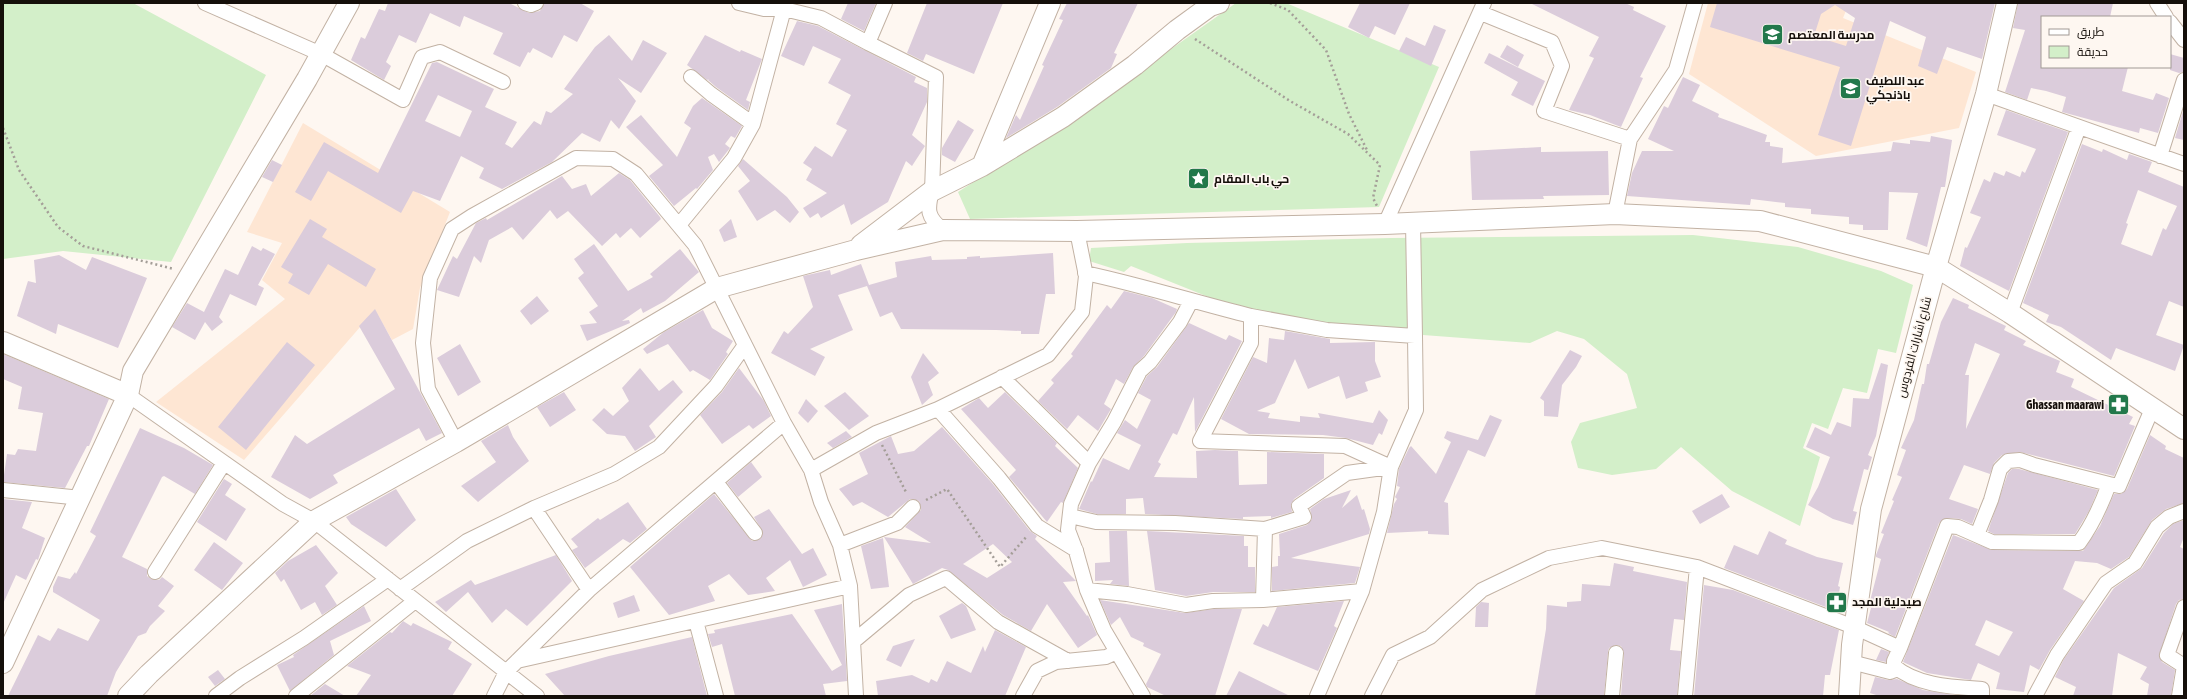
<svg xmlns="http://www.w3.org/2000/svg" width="2187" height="699" viewBox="0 0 2187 699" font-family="'Asap Condensed',Cairo,sans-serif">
	<rect width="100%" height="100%" fill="#fef7f1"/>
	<path fill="#fee6d3" d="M1708,3H1849L1843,18L1976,72L1959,128L1816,156L1689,74Z
		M303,123L450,212L420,288L413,329L392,340L375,310L244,460L156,402L285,299L262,280L282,243L247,232Z"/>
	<path fill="#d3efc9" d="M3,3H133L266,75L171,262L63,251L3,259Z
		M1236,3H1286L1439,67L1379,207L970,219L958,192L1078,115Z
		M1693,235L1798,247L1881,271L1913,285L1896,353L1878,349L1867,393L1843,388L1828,429L1812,423L1803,448L1820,457L1800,526L1732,491L1681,447L1656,469L1612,475L1578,468L1571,442L1580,423L1637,408L1627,374L1584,339L1557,331L1530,343L1423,335L1407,329L1326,325L1236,308L1131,266L1124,272L1089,261L1091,248L1187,243L1391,238Z"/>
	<path fill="#dbccdb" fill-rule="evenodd" d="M388,3H509L529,13L540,11L544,3H580L594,11L577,42L564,35L552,58L533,48L530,53L528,52L520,67L493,54L503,33L464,16L460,27L430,13L416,43L399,35L386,62L391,66L384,80L351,60L361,37L365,39L379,9L385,11Z
		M848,3H876L864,31L841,19Z
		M927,3H1003L974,74L926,54L923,61L907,53Z
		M1067,3H1138L1114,53L1117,54L1111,68L1057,107L1006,138L1016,115L1020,120L1044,66L1042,65L1063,20L1059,19Z
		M1360,3H1410L1395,35L1375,26L1369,38L1348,27Z
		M1530,3H1625L1634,7L1633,10L1666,26L1640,77L1643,78L1621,127L1590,115L1569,110L1594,58L1589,56L1599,37Z
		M1717,3H1995L1982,59L1947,47L1937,74L1918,66L1926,37L1890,21L1851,146L1818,135L1840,67L1710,27ZM1835,5L1855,18L1846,46L1814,36L1821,14Z
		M2018,3H2113L2110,17H2042V67H2128L2122,91L2153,100L2156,93L2169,98L2158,133L2140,128L2139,133L2062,112L2066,97L2046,91L2031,88L2027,100L2005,92L2025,30L2013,28Z
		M797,21L818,26L916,77L914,82L927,88V102L912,135L925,146L912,166L906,161L888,202L851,225L844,204L821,218L818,213L810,218L803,208L827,193L806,180L812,169L803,163L815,146L832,157L847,130L836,124L851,95L828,83L841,59L813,46L804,66L781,56Z
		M1434,25L1446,30L1431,66L1399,51L1406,37L1425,46Z
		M609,35L632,61L643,40L667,53L641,93L618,78L636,101L619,129L611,120L600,142L582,133L552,162L502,189L479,178L484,168L461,156L440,201L413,191L401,213L328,171L311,201L295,192L324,142L378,173L432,63L437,62L494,89L485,107L517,122L505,144L512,148L534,121L541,125L546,111L551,113L573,94L564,89L595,47ZM438,95L472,111L460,137L425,121Z
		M705,35L740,52L741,50L762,59L746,100L750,102L748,110L716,87L708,80L709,79L707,80L687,65Z
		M1507,45L1524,55L1518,67L1500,57Z
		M1489,53L1545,81L1533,106L1511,95L1518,82L1484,63Z
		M2170,54L2184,58V72L2179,73L2170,70Z
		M1683,77L1700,85L1692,101L1719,114L1718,117L1767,135L1765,142H1770V146L1783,148L1782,163L1891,151L1893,142L1910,144V140L1930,142L1931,136L1952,140L1945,187H1941L1927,247L1906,239L1918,193L1889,192L1888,230H1863V225L1849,224V217L1811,214V209L1785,207V203L1751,199L1750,205L1627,196L1632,173L1642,151H1674L1648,139L1664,106L1668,108Z
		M702,98L742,126L735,138L731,136L725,144L730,148L719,162L714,154L708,157L713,170L697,189L696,188L674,206L649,176L663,165L626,127L641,115L677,157L691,128L684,123L693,106Z
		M2184,108V140L2175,138Z
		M2006,110L2068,132L2009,291L1960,266L1965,247L1967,248L1981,217L1970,213L1984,179L1990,182L1994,172L2004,176L2006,171L2020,177L2022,171L2025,173L2036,149L1997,135Z
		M958,120L974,130L955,162L942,155V148Z
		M2082,144L2102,152L2103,149L2127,160L2129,154L2152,162L2148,172L2184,187V307L2169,301L2156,335L2184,345L2175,371L2116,348L2111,360L2061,327L2046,322L2049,315L2023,303ZM2138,190L2177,206L2166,230L2163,228L2152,256L2121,244L2128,224L2126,223Z
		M1541,147V152L1608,151L1609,195L1543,196L1544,199L1472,200L1470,151Z
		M743,159L787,197L799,212L790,223L775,210L757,221L738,191L750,181L738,166Z
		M272,160L282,165L273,182L262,177Z
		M619,173L630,180L660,217L661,219L640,238L631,228L620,238L616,233L602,246L568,211L557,219L550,210L523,240L512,227L489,240L481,263L474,256L459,297L437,290L453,256L457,259L476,223L486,218L487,220L562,176L572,189L586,184L591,196Z
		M310,219L327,229L322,237L376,269L366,287L328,264L309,295L288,283L293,274L281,267Z
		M731,219L737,237L724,242L719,230Z
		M594,244L628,291L653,277L650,274L680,249L699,272L665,301L643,313L641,308L622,321L629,320L630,323L587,341L580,325L597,323L589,312L598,306L578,278L584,273L574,259Z
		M252,246L261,251L263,248L275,254L258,285L264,288L256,306L230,294L219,317L223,322L212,331L205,322L195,340L172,327L187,303L204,312L225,269L238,275Z
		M1053,253L1055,294H1046L1039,334H1021V331L996,330L901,329L892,312L880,317L867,286L838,295L853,330L810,349L825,357L815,376L771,353L784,331L788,334L813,307L803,276L830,270L831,275L861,264L869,285L897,277L895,262L931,256L932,260L967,259V257L980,256V258Z
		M59,255L86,270L92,257L147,278L118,348L58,324L56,334L17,316L28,281L36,283L34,260Z
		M1124,291L1152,298L1177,309L1176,312L1144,356L1133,367L1124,384L1116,379L1104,404L1111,409L1098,431L1078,415L1067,429L1038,401L1054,383L1051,380L1073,356L1071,354L1107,305L1111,309Z
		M537,296L549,311L531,325L520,311Z
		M1953,298L1969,305L1968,308L2006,326L2004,330L2026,341L2023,345L2060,361L2056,372L2074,379L2071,387L2133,417L2129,424L2135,426L2114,476L2020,452L2002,455L1994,463L1990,474L1964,465L1949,499L1978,509L1972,524L1961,519L1948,518L1939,523L1895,637L1888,633L1889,632L1867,623L1871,608H1869L1870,601L1881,559L1876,557V555L1884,534L1881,533L1894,501L1892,500L1902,477L1897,475L1906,450L1901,448L1914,420L1922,384H1924L1927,364H1929L1941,322ZM1975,343L2000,354L1966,429L1969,375H1965Z
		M375,309L442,433L426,441L419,428L333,475L338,483L310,499L271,477L295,435L307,444L395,389L359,326Z
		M703,310L712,328L733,341L726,352L728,354L710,380L693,370L690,372L668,344L647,354L643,349L664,332Z
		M1189,323L1226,340L1229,335L1242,341L1195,432L1194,397L1177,435L1173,433L1158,462L1161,464L1154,477L1197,478L1196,451L1215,450L1238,451L1239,485L1267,484V452L1324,454V478L1294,499L1291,505L1292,512L1271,518V516L1243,517V519L1145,514L1143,498L1126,499V514H1097L1079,509L1091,481L1092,482L1103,458L1129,470L1141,445L1117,433L1125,420L1137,429L1151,400L1138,393L1147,376L1157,367Z
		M1285,331L1330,339V343L1375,342V361L1381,377L1365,382L1368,391L1346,399L1339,376L1308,389L1295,359L1275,403L1257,411L1270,413L1268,418L1300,422V416L1320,418L1318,413L1373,423L1379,410L1388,420L1382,435L1379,433L1373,445L1346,438L1323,435L1249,434L1221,419L1253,357L1267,363L1269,338L1284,340Z
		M287,342L315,365L246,450L218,427Z
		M460,344L481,382L458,396L437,358Z
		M1570,350L1582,356L1576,367L1562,385L1558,417L1544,416V401L1540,398Z
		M923,353L939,373L928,382L933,395L922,405L911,377Z
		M3,354L109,399L89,446H87L65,488L3,482L7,454L15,455L18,449L36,451L43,413L18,409L22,387L3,379Z
		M1881,363L1888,365L1881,409L1876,436L1868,455L1872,457L1868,470L1864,469L1853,511L1857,512L1853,525L1833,519L1808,505L1818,487L1830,457L1806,447L1815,427L1831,435L1837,422L1851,427L1853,398L1869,399Z
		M640,368L659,391L673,380L683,392L649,426L656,437L635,451L625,436L607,434L592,420L604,408L613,416L629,401L622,388Z
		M739,368L764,401L771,416L753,429L749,425L722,444L700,415L722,392Z
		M564,392L576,410L550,427L537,407Z
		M845,392L869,416L849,430L824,406Z
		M1005,392L1057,443L1055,446L1078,468L1063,503L1061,502L1047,522L1009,477L1016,470L961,409L979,398L988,408Z
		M806,399L818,411L808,423L798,413Z
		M1490,415L1502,420L1485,457L1468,450L1444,502L1448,503L1449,535L1428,534V531L1387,533L1394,504L1397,499L1395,497L1400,487L1397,486L1399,469L1409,448L1411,446L1436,474L1451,442L1444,438L1447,431L1478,440Z
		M508,425L513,437L529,461L478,502L461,486L496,462L481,441Z
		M942,427L992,483L1030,531L1037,536L1035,539L1076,581L1063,582L1087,616L1088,615L1097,635L1078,648L1047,604L1031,631L1003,615L948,570L942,568L913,584L884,537L931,543L905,527L921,510L919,501L910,499L888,517L862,502L853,506L839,489L868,474L859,453L891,436L898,454L914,451ZM993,544L1012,562L987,578L963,564Z
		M140,428L184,448L213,465L195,494L164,476L162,477L122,557L147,569V576L151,579L159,580L162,577L174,586L158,606L165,611L150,626L146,633L138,636L116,672L107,696H8L38,635L50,641L58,628L88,641L100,620L53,592V587L58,576L70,579L75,572L76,574L96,536L90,532Z
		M846,431L852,437L833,448L827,443Z
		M2150,435L2166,446L2165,449L2184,458V503L2166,509L2152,520L2129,557L2111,569L2097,563L2075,561L2063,589L2084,601L2050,650L2039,670L2030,665L2024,692L1996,689L2000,673L1978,663L1971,680L1927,673L1903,662L1953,535L1992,550L2083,551L2100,526L2114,494H2121L2127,489ZM1986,620L2013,632L1999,656L1975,645Z
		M751,462L762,477L738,497L727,483Z
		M2012,469H2019L2098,490L2089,511L2075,534H1994L1988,531L2008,473Z
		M224,479L232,484L225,495L246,509L226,541L197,522Z
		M396,489L416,520L386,547L351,524L346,517Z
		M1351,490L1342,508L1357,495L1362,510L1364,509L1370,529L1369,534L1291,558L1360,567L1355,583L1272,591V567L1278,566V556H1280L1279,534L1307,525L1312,519L1310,509L1324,499Z
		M714,494L752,541L760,539L763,532L754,517L769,509L802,554L813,548L827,575L803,587L790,560L766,578L775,591L748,595L729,574L708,586L715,601L669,615L630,567Z
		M1722,494L1730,507L1700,524L1692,511Z
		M3,499L32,502L22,528L45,538L38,560L36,559L26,580L16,575L3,604Z
		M628,502L647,529L630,543L623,539L585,568L572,550L578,547L571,539L598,518L600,520Z
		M2184,520V537L2180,547L2184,549V599L2179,600L2176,604L2159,656L2162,662L2175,670L2171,696H2147L2149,684L2140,679L2147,667L2118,653L2112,696H2073L2076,687L2055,677L2064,659L2114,588L2142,568L2164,533L2173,524Z
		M1109,531H1127L1129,586L1110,584L1113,580L1095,581V563L1110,562Z
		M1147,531L1244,536V546H1248V567H1255V592H1213L1186,596L1155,590Z
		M1769,531L1787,540L1785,544L1817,557L1843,563L1838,586L1840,587L1836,611L1724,568L1734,545L1758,555Z
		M883,538L889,587L871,589L861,546Z
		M214,542L243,563L222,590L194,570Z
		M316,545L338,573L325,586L337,605L322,615L315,602L301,610L284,579L281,582L275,573L288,561Z
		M556,555L572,581L527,626L506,609L492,623L468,592L446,612L435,602L471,580L475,585Z
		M1614,563L1634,567L1633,571L1687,582L1684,620L1674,619L1670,650L1681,651L1677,696H1621L1624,653L1621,646L1616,645L1609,648L1608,652L1604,696H1535L1546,629L1547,605L1567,607V602L1581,601L1582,584L1610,586Z
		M1704,585L1733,590L1839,630L1830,675H1825L1823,696H1694Z
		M634,595L640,611L618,618L613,603Z
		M1100,600L1185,613L1214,609H1242L1215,696H1166L1147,687L1146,684L1161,654L1143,646L1144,643L1131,637L1120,617L1111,625Z
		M1344,601L1334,626L1337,628L1318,671L1253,644L1263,624L1268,627L1277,607Z
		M1481,602L1489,603L1488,627H1475L1476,607Z
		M962,603L966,606L976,630L951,639L939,616Z
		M842,604L847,681L823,684L826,696H735L722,644L712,647L708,634L715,633L714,630L792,614L832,671L842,665L814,610Z
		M364,606L371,621L330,641L334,655L290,691L277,665L294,657L293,655Z
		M403,621L411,626L413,623L452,642L448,649L472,664L452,696H356L371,675L347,666L390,632L392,633Z
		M995,630L1026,647L1005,696H878L876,681L912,675L929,683L931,679L937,682L947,661L971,673L983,646L985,652Z
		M692,637L707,696H565L545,674L609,656Z
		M915,639L901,667L886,660L893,646Z
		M1881,649L1889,652L1886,662L1876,660Z
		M218,670L225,679L215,686L208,677Z
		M1239,671L1290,696H1226Z
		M1875,677L1888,680L1897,679L1923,690L1961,696H1879L1870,693Z
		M325,684L345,696H310Z"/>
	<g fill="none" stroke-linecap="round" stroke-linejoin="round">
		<defs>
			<path id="street" d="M205,3L321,54L403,100L422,57L440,52L503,82
				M525,3L531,5L536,3
				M739,3L764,9H784L821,18L868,43
				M885,3L868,43L936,77L932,191C927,210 927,217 943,230
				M2157,3L2166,17
				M1481,13L1552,42L1562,66L1544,111L1630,139
				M2170,22L2184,40
				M691,77L711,94L753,124
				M1986,94L2184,164
				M2160,156L2184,80
				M1615,214L1630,139L1676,70L1695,3
				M1413,223L1415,336
				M1385,224L1484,3
				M679,225L734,158L753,124L784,9
				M1085,273C1141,285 1195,302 1251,316V343L1200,441L1345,446L1391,467
				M2010,313L2079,127
				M1251,316L1327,330L1415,336L1416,410L1391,467L1384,512L1362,591L1317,696
				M1002,377L1089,463
				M128,395L283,504L314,521L537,696
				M938,409L999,478L1037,526L1076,550
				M456,442L428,389L423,343L430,278L452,229L472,216L576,158L613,159L636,174L695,245L784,423L811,470L821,502L840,545L850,586L856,696
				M811,470L876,433L938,409L1048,355L1082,312L1086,276L1077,231
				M716,482L755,533
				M3,490L81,498
				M534,508L589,590
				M1070,516L1096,522L1175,523L1265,529L1304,517L1299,506L1347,473L1390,467
				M1977,535L1991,500L2000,469L2008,461L2020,460L2034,465L2109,484
				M840,545L897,523L913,507
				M155,572L224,463
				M400,589L467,541L534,508L614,474L659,447L716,386L745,345
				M1087,590L1127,594L1186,605L1213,601L1263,600L1362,591
				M1263,600L1265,529
				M2184,607L2167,655L2184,666
				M696,621L716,696
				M854,641L909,595L946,578L998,622L1068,661
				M1900,648L1894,661V666C1917,686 1954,687 1982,689V696
				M517,661L850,586
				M1851,662L1890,672L1898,669
				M216,696L240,678L304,638L388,579
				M296,696L415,601
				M494,696L506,672L589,590L784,423
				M1023,696L1037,671L1056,662L1106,657L1117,652
				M1143,696L1104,630L1087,590L1076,551L1068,530L1071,504L1089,463L1114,422L1140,371L1150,362L1180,322L1191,301
				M1372,696L1393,655L1430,637L1482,590L1549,558L1602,548L1697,567L1854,627L1900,648L1947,526L1958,527L1992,542L2079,543C2093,524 2101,506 2109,484L2119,486L2152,409
				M1612,696L1616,653
				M1685,696L1697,567
				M2035,696L2057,655L2106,583L2135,563L2157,527L2169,517L2184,511
				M2179,696L2184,666"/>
			<path id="secondary" d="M982,166L1050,3
				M861,245L932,191L982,166L1063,117L1135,65L1177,30L1210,6L1219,3
				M3,342L128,395
				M3,663L128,395L133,371L307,79L349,3
				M128,696L149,674L314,521L456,442L717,288L856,250L943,230L1077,231L1385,224L1615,214L1760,221L1936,267L2010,313L2184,429
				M1849,696L1852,645L1871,509L1936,267L1986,94L2007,3"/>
		</defs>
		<use href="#street" stroke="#c2b2a4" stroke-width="16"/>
		<use href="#secondary" stroke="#c2b2a4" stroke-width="22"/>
		<path stroke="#a49e98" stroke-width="2.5" stroke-dasharray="2 3" stroke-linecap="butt" d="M1270,3L1288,10L1326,50L1349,114L1368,152
			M1195,39L1290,101L1348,134L1380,165L1373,198L1377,206
			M3,128L19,170L58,227L83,246L174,269
			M882,445L907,494
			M926,500L947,489L1000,567L1027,536"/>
		<use href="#street" stroke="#fff" stroke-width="14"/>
		<use href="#secondary" stroke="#fff" stroke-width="20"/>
	</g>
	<defs>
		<symbol id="school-square" viewBox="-11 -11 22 22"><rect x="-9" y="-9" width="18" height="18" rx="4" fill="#22784b" stroke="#fef7f1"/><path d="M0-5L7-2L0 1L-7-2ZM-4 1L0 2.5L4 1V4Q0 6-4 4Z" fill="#fff"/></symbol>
		<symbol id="sight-square" viewBox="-11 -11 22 22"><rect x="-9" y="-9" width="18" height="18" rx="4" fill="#22784b" stroke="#fef7f1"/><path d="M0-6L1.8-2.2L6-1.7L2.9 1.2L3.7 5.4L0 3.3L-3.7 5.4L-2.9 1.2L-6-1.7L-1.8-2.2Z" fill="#fff"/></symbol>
		<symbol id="pharmacy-square" viewBox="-11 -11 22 22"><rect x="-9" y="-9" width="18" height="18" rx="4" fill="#22784b" stroke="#fef7f1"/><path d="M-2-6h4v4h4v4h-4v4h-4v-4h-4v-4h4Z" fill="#fff"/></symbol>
	</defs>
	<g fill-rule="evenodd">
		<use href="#school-square" x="1760" y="22" width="25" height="25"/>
		<use href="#school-square" x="1838" y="76" width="25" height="25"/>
		<use href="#sight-square" x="1186" y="166" width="25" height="25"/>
		<use href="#pharmacy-square" x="2106" y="392" width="25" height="25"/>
		<use href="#pharmacy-square" x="1824" y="590" width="25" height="25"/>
	</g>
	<g text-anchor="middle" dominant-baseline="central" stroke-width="3.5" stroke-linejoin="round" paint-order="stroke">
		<g font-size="12" font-weight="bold" fill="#150f0a" stroke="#fef7f1" text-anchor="start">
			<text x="1788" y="35">مدرسة المعتصم</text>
			<text x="1866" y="81">عبد اللطيف<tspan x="1866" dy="14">باذنجكي</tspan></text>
			<text x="1214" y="179">حي باب المقام</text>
			<text x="2104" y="405" text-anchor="end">Ghassan maarawi</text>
			<text x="1852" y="602">صيدلية المجد</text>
		</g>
		<g font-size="12" fill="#150f0a" stroke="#fef7f1">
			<text transform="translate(1914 347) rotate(-75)">شارع اشارات الفردوس</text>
		</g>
	</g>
	<rect width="2187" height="699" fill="none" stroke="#150f0a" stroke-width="8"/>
	<rect x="2041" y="16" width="130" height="52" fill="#fef7f1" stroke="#a19a95"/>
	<rect x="2049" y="29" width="20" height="6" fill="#ffffff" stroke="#a19a95"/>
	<text x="2077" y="36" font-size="12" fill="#150f0a">طريق</text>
	<rect x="2049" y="46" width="20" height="12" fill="#d3efc9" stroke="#a19a95"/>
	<text x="2077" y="56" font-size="12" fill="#150f0a">حديقة</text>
</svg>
